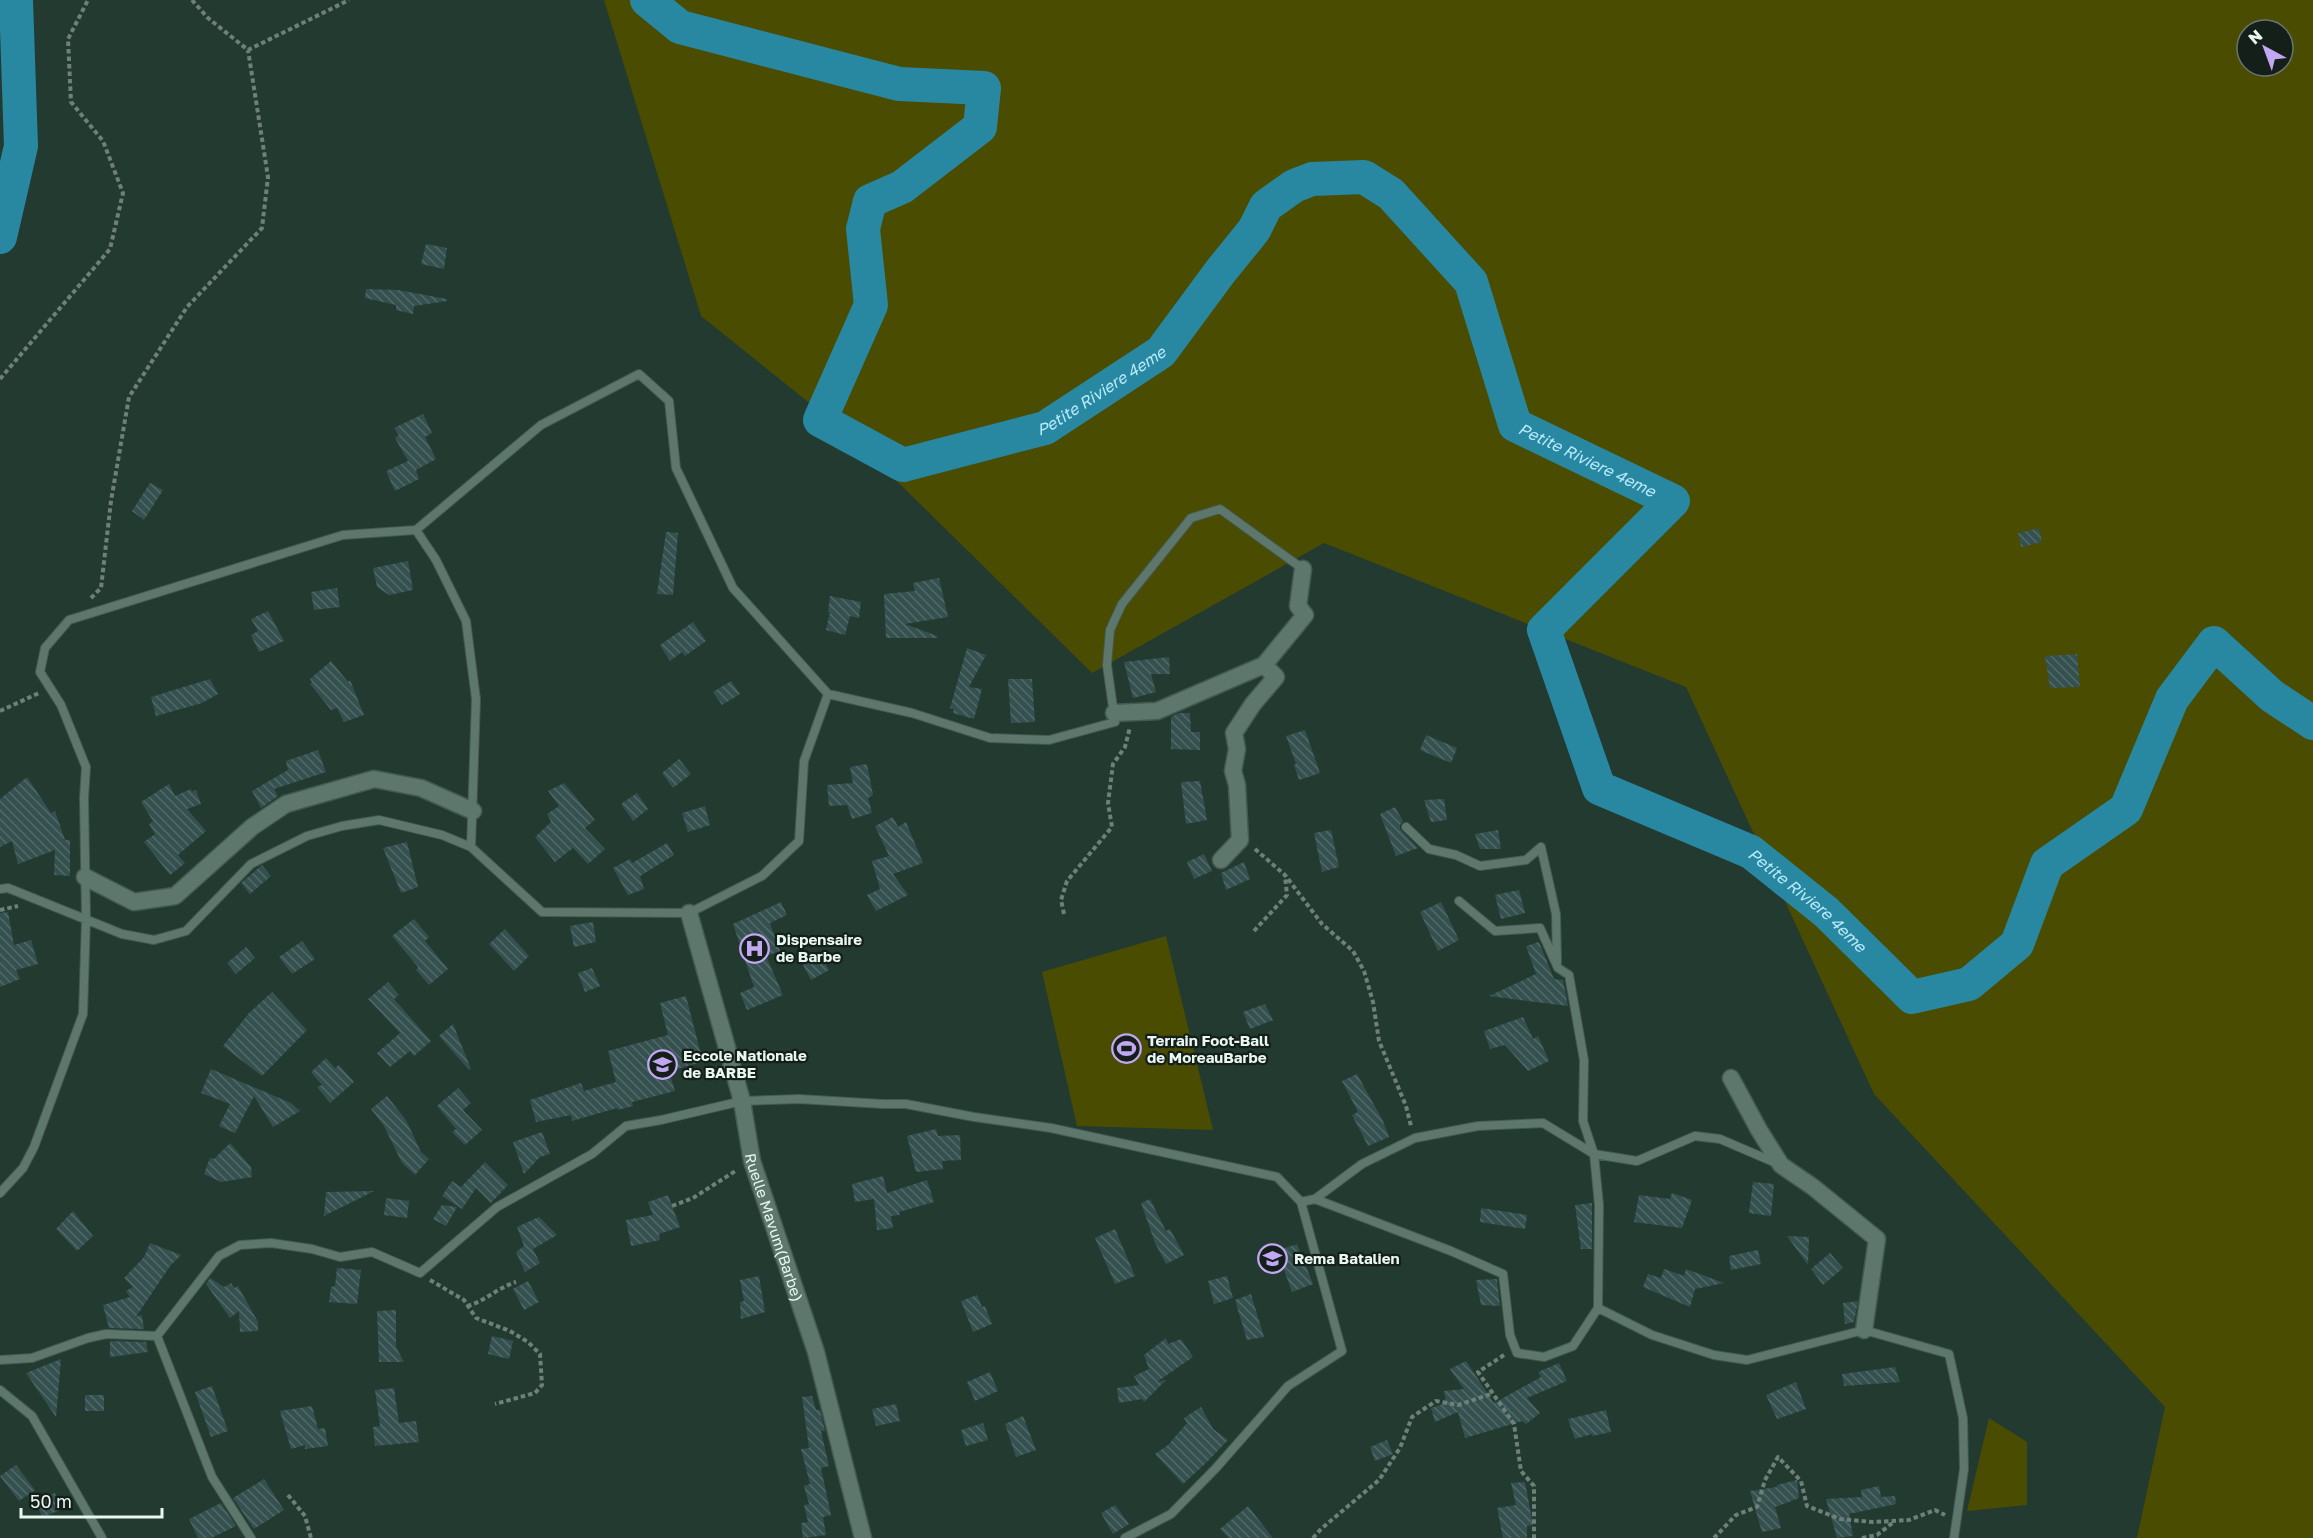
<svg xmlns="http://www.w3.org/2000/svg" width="2313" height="1538" viewBox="0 0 2313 1538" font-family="'Golos Text',sans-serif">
	<defs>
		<pattern id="building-back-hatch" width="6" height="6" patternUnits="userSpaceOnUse" patternTransform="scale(1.5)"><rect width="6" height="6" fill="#34504f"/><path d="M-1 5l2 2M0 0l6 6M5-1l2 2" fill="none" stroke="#516a69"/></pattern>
	</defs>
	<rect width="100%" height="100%" fill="#233a31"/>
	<path fill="#494c01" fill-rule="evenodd" d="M604,0H2313V1538H2137L2165,1407L1874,1094L1686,687L1324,543L1092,673L853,438L701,316ZM2247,30H2283V66H2247Z
		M1166,936L1213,1130L1077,1126L1042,972Z
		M1989,1418L2027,1442V1505L1967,1511Z"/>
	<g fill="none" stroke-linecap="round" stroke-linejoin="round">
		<g stroke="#2988a1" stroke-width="34">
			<path id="s1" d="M647,0L680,27L899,84L984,88L980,127L902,187L870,201L863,229L871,305L820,420L903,465L1045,428L1161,352L1220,272L1254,230L1266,206L1294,186L1312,179L1364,177L1391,194L1471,282L1515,425L1673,501L1544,630L1599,788L1751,852L1826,912L1912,997L1969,984L2017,944L2047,864L2126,809L2172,699L2214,643L2272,696L2313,723"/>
			<path d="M0,237L21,146L16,0"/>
		</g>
	</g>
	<path fill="url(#building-back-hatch)" d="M426,244L447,248L444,269L421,264Z
		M366,289L398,290L447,299V301L414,306L413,314L396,310V305L365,298Z
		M423,414L432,433L425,437L436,459L416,470L419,479L395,491L386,471L408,461L395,438L399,435L394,428Z
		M150,483L163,490L144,520L132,511Z
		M2039,528L2042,542L2021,547L2018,533Z
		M666,532L678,533L673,595L657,594Z
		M408,561L413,590L389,595L377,587L373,568Z
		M939,578L948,617L905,624L937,636V638H886L884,594L915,591L913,583Z
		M337,588L340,607L314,610L311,592Z
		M830,596L861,602L859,618L850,616L845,635L826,630L830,612H828Z
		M268,611L284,641L259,652L251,635L258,631L251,619Z
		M693,622L706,641L685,656L682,652L670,661L660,645Z
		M967,648L986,655L969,687L982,689L974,719L953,713L954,709L950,708Z
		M2077,654L2080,687L2050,688L2045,656Z
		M1169,657L1170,674H1151L1156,692L1133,698L1124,662Z
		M331,661L348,682L350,680L364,715L344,722L337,708L331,710L310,684L312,682L310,679Z
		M210,679L218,694L202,703L156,716L151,697Z
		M1008,679H1032L1035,722L1011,723Z
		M731,681L740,694L722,705L713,692Z
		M1179,713H1190L1191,732H1200V750L1171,749V717Z
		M1305,730L1320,773L1299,780L1294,765L1296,764L1286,736Z
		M1426,735L1457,748L1451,763L1420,750Z
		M318,750L326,772L274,789L278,796L261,808L252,791L288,770L286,761Z
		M679,759L691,774L673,788L662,773Z
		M867,764L873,795L868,798L872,813L852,819L847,805L829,806L827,785L853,783L850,767Z
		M27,777L51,813L55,811L65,840H70V876L54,875L55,850L18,864L12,841L0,847V799Z
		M1200,781L1207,820L1186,824L1181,782Z
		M564,783L595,820L585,828L605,849L588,864L573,848L555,862L535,837L551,822L547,814L559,806L548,791Z
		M169,784L175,796L191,789L192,792L196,790L201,804L187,809L206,831L178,855L185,863L170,875L144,842L155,834L149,824L153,821L141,802Z
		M637,793L648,809L633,821L621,804Z
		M1444,799L1447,820L1431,822L1424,800Z
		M705,806L710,825L688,832L682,813Z
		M1395,807L1403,821L1400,825V829L1418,848L1396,856L1380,814Z
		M893,817L898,827L906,822L923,863L893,874L908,895L876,911L867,895L880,889L872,861L889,856L875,826Z
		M1331,830L1339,867L1322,872L1314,833Z
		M1498,830L1501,849H1480L1475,834Z
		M407,842L418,887L401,893L383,848Z
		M667,843L674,855L640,876L644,889L628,895L613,868L630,859L632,863Z
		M1204,854L1212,871L1194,879L1187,862Z
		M1244,862L1250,879L1226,890L1221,873Z
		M262,865L271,876L250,894L241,883Z
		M1519,890L1525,913L1501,919L1495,895Z
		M781,902L787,915L770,923L780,951L766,956L783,995L747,1010L740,993L754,987L733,924Z
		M1441,902L1459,940L1438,951L1420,912Z
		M8,912L14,945L31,940L38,964L16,970L20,979L0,987V913Z
		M414,919L429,937L425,941L448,969L429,985L416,970L418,967L392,936Z
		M593,922L596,942L574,947L570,926Z
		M505,929L529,956L514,971L489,944Z
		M302,941L315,959L292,974L279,957Z
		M1539,942L1554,979L1563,980L1568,1006L1489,996L1536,974L1526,946Z
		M246,947L255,958L236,974L227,963Z
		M821,955L829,970L811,980L803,965Z
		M592,968L600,986L585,992L578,973Z
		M388,982L399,995L394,999L431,1041L414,1056L410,1051L390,1067L377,1053L400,1033L368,999Z
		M272,992L307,1030L262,1076L223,1046L249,1013Z
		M686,996L703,1062L669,1071L675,1091L632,1102L633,1106L618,1110L617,1108L572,1121L571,1115L536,1122L530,1100L581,1083L584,1091L616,1082L608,1051L668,1035L660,1003Z
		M1265,1004L1273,1020L1250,1029L1243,1012Z
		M1523,1017L1533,1039L1538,1036L1549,1061L1528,1071L1505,1045L1490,1049L1484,1031Z
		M453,1024L471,1069L469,1070L439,1036Z
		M326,1058L335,1068L339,1065L354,1082L330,1103L317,1087L322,1085L311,1072Z
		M211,1069L291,1103L300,1111L273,1127L254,1096L235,1133L219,1126L230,1104L201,1093Z
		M1357,1074L1383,1121L1389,1137L1368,1146L1352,1115L1358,1112L1342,1081Z
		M458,1088L471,1103L463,1110L482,1130L465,1145L452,1132L456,1129L437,1106Z
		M387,1096L406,1120L421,1152L429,1159L415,1175L402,1163L384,1126L371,1109Z
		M936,1129L938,1136L960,1135L961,1160L942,1161L943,1169L916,1172L907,1136Z
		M542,1132L550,1154L540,1157L524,1174L513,1142Z
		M230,1143L251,1167L252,1177L221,1182L204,1174L210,1158L214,1159Z
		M485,1162L508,1185L491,1203L476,1188L462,1209L442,1196L452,1181L461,1187Z
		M883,1176L887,1193L927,1180L934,1202L899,1212L900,1215L891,1216L893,1228L877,1230L874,1199L855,1202L852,1184Z
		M1753,1182L1774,1184L1771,1216L1749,1213Z
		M374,1191L324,1216L326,1192Z
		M1672,1193L1692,1200L1682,1228L1634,1222L1639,1195L1670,1199Z
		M668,1195L680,1227L659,1234L660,1240L631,1246L626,1220L653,1215L648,1202Z
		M386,1198L409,1201L407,1218L384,1215Z
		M1150,1199L1166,1231L1170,1229L1184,1255L1166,1264L1155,1243L1141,1203Z
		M1592,1203V1249H1581L1575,1205Z
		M442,1205L457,1207L446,1226L433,1219Z
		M1481,1208L1527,1215L1525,1229L1480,1222Z
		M73,1211L93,1236L77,1251L56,1229Z
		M539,1217L557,1235L533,1249L540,1263L525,1272L516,1252L524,1246L517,1227Z
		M1115,1229L1135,1276L1115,1284L1095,1238Z
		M1787,1236L1809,1237L1808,1265Z
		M150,1243L181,1255L170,1266L136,1317L142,1315L144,1329L109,1328L103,1305L130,1297L126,1291L133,1287L124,1278L144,1257Z
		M1297,1244L1313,1284L1292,1292L1279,1256V1250Z
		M1758,1250L1761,1264L1731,1270L1729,1256Z
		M1830,1253L1843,1268L1823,1285L1811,1269Z
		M337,1268L361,1270L357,1304L329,1302L331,1287L335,1286Z
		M1664,1269L1684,1276L1686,1269L1724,1283L1695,1289L1690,1307L1643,1287L1648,1274L1661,1278Z
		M759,1276L765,1312L741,1319L740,1302L744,1301L740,1280Z
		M1227,1276L1233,1298L1214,1304L1208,1281Z
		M210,1278L224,1287L231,1283L234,1288L238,1286L258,1322V1331L240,1332L239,1311L230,1318L206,1284Z
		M1497,1279L1500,1306L1481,1305L1476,1280Z
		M528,1281L539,1302L524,1310L513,1289Z
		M1251,1294L1264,1337L1247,1340L1235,1300Z
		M977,1295L982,1307L985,1306L992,1324L973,1332L961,1301Z
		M1858,1301L1854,1322L1845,1324L1843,1303Z
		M396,1310V1347L404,1362H379L377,1311Z
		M492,1336L513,1341L509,1359L488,1354Z
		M1166,1338L1168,1344L1181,1339L1193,1357L1157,1382L1166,1380L1144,1402L1142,1399L1119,1403L1117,1388L1139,1385L1134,1376L1149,1369L1144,1355Z
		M110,1341L146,1342L148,1352L110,1357Z
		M61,1359L56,1417L26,1373Z
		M1466,1361L1494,1403L1541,1377L1538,1372L1559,1363L1567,1381L1527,1398L1540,1413L1526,1424L1522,1421L1465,1438L1458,1412L1435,1422L1431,1408L1446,1403L1444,1391L1464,1389L1450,1369Z
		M1895,1367L1900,1382L1844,1386L1842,1374Z
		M990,1372L998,1391L975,1401L967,1382Z
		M1796,1382L1806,1409L1777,1419L1766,1395Z
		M212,1386L228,1431L211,1437L195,1392Z
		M394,1388L399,1423L416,1421L419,1442L375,1446L373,1427L380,1426L375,1390Z
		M85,1395H104V1411H85Z
		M812,1396L816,1410H820L825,1431H821L829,1466L821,1468L831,1515L823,1517L826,1535L803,1538L801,1523L808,1522L804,1505L809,1504L804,1486L810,1484L801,1449L809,1448L802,1397Z
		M896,1404L900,1421L876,1426L872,1409Z
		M312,1406L318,1429L325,1428L328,1446L305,1449V1445L291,1449L280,1411Z
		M1201,1407L1213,1429L1228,1440L1206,1463L1183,1484L1155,1454L1168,1445L1187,1423L1184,1418Z
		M1606,1410L1611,1432L1592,1436V1434L1575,1439L1568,1419Z
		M1023,1416L1036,1450L1016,1457L1005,1424Z
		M983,1423L988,1440L966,1446L961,1430Z
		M1387,1440L1393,1454L1375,1461L1370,1447Z
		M16,1465L35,1490L19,1501L0,1476Z
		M264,1479L284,1510L254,1529L233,1498Z
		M1797,1480L1799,1498L1775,1507L1781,1528L1762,1532L1750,1491L1777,1487V1485Z
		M1525,1482L1533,1525L1527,1526V1538H1503L1497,1508L1516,1505L1511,1483Z
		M1879,1486L1881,1497L1895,1496L1896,1504L1849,1514L1853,1536L1837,1538L1826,1499L1862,1497L1861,1490Z
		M55,1493L61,1510L42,1517L35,1500Z
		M221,1503L236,1526L211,1538H198L189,1519Z
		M1115,1505L1129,1524L1113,1534L1101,1513Z
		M1248,1506L1273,1538H1229L1220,1529Z"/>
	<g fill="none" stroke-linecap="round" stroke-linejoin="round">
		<defs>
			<path id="lane" d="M416,530L436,560L466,621L476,699L471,847
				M1406,827L1429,849L1456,855L1480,866L1526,860L1541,847L1556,914L1557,962
				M0,889L8,888L122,934L154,940L186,931L251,864L307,836L342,826L379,820L442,835L471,847L542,912L689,913L762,876L799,841L804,761L828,694L912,713L990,738L1049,740L1115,722L1107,665L1110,630L1122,604L1191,518L1220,509L1303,569
				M1459,901L1495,931L1540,928L1558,968L1569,975L1584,1060L1583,1121L1594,1154L1637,1161L1695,1136L1720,1139L1776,1163
				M0,1193L23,1168L34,1147L83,1014L86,919L84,798L86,767L61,705L40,672L45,648L69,620L343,535L416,530L541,425L639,374L669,401L676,468L733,588L828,694
				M1315,1199L1451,1251L1503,1274L1510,1335L1517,1353L1544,1357L1573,1346L1598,1308
				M1301,1202L1315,1199L1362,1164L1415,1138L1478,1126L1543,1123L1594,1154L1599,1205L1598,1308L1652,1335L1714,1355L1747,1360L1864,1330L1949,1354L1963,1418L1964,1469L1954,1538
				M157,1336L212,1477L251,1538
				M0,1360L32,1358L88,1338L106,1334L157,1336L219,1256L240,1245L271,1243L312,1249L340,1257L372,1252L420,1273L497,1207L592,1154L626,1126L661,1120L742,1101L799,1099L883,1104H906L974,1117L1051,1128L1277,1177L1301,1202L1342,1351L1288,1386L1216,1468L1171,1514L1125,1538
				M0,1390L32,1416L102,1538"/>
			<g id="street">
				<path d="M1114,713L1157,711L1264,665L1305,615L1298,606L1303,569"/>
				<path d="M1221,860L1240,840L1237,785L1233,771L1237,749L1234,733L1253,704L1276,677L1264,665"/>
				<path d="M85,877L134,902L175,896L252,827L286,804L374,779L421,788L473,811"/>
				<path id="s2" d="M689,913L742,1101L752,1161L816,1352L863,1538"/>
				<path d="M1731,1078L1759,1130L1781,1165L1813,1187L1877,1239L1864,1330"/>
			</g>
		</defs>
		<use href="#lane" stroke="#445950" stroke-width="10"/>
		<use href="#street" stroke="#445950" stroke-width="19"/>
		<path stroke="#6d8179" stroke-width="4" stroke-dasharray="4.5 3" stroke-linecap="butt" d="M192,0L208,18L248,50L349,0
			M0,379L110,249L123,193L103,141L71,102L68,39L88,0
			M91,598L101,588L111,501L129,397L187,307L262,228L268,177L248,50
			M0,711L39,693
			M1255,849L1285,875L1322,924L1353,951L1364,971L1373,1002L1379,1041L1406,1106L1411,1126
			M0,910L18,906
			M1064,914L1061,900L1067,881L1112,827L1108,803L1113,764L1125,747L1130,727
			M1254,931L1287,895L1285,876
			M672,1206L693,1198L737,1170
			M430,1280L464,1300L476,1318L510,1331L528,1342L540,1354L542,1385L535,1393L495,1404
			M467,1306C484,1302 497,1288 516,1282
			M1504,1355L1478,1372L1514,1424L1521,1471L1534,1486V1538
			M288,1495L305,1516L311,1538
			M1313,1538L1321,1529L1379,1480L1400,1448L1412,1417L1436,1401L1458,1405L1491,1394
			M1714,1538L1736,1515L1757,1507L1765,1480L1778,1457L1801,1481L1807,1506L1840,1519L1873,1522L1909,1520L1935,1510L1945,1515
			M1862,1538L1877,1535L1895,1521"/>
		<use href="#lane" stroke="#5e776c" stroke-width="8"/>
		<use href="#street" stroke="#5e776c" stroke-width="16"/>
	</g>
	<defs>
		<symbol id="hospital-ring" viewBox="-11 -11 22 22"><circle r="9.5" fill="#151f1a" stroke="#c2a8f2" stroke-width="1.5"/><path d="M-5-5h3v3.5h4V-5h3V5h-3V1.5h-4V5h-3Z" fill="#c2a8f2"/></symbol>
		<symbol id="stadium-ring" viewBox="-11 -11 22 22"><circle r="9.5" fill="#151f1a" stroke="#c2a8f2" stroke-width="1.5"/><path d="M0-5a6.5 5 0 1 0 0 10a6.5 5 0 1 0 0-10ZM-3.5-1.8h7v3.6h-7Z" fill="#c2a8f2"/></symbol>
		<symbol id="school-ring" viewBox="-11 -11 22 22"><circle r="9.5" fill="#151f1a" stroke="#c2a8f2" stroke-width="1.5"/><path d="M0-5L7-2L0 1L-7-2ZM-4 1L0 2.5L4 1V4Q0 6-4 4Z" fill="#c2a8f2"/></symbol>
	</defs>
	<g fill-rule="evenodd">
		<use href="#hospital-ring" x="738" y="932" width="33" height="33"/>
		<use href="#stadium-ring" x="1110" y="1032" width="33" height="33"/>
		<use href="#school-ring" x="646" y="1048" width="33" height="33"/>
		<use href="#school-ring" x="1256" y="1242" width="33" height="33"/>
	</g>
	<g text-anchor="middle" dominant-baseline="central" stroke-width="4.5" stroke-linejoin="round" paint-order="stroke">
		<g font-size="15" font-weight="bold" fill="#e9f7f1" stroke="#151f1a" text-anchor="start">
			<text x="776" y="939">Dispensaire<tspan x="776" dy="17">de Barbe</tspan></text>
			<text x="1147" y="1040">Terrain Foot-Ball<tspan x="1147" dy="17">de MoreauBarbe</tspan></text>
			<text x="683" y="1055">Eccole Nationale<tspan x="683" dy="17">de BARBE</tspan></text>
			<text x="1294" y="1258">Rema Batalien</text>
		</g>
		<g font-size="15" fill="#e9f7f1" stroke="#151f1a">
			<text stroke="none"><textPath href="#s2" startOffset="326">Ruelle Mavum(Barbe)</textPath></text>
		</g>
		<g font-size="16" font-style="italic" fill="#b7ebfd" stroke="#151f1a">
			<text stroke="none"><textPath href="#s1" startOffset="1066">Petite Riviere 4eme</textPath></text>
			<text stroke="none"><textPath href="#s1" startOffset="1804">Petite Riviere 4eme</textPath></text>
			<text stroke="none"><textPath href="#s1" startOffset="2488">Petite Riviere 4eme</textPath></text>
		</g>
	</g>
	<g transform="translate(2265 48) rotate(319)"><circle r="28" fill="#151f1a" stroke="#6a7570" stroke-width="1.5"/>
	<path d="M0-4.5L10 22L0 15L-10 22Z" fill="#c2a8f2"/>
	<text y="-9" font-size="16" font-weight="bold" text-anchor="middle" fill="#e9f7f1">N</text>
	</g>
	<path d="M21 1508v9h141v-9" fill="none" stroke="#e9f7f1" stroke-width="3"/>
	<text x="30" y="1508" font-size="18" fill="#e9f7f1" stroke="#151f1a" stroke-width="4.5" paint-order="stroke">50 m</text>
</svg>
